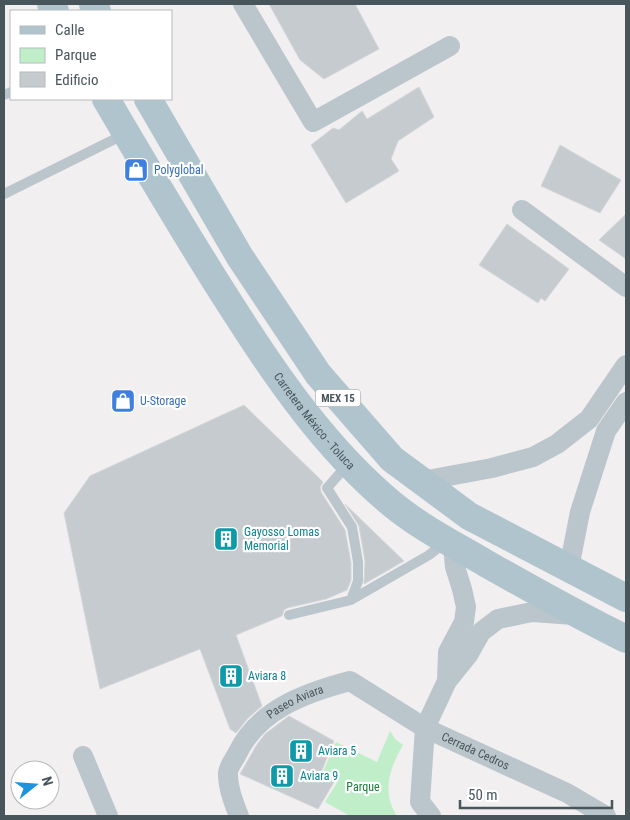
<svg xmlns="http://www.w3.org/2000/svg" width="630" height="820" viewBox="0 0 630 820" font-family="'Roboto Condensed',sans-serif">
	<rect width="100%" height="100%" fill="#f2eff0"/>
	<path fill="#bfeec9" d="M390,731L395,739L403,745C390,767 381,792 397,816H350L325,802L338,781L322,774L336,742L377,762Z"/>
	<path fill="#c6cbcf" stroke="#d3d7da" d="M269,4H355L379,49L324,79L300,60Z
		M419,87L434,117L398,141L391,159L399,171L346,203L311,145L333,128L339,130L362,111L367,119Z
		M560,145L621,180L600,213L541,186Z
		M626,214V259L599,240Z
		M507,224L569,269L545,301L541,298L538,303L479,265Z
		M244,405L323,482L320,487L321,492L345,530L351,563V580L347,590L326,599L287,608L284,610L282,616L236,635L262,706L248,718L236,733L230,729L200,649L100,689L64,513L90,476Z
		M345,504L404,561L364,584L365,561L359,526Z
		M289,716L334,741L320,775L334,782L318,809L240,774L256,746L265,734Z"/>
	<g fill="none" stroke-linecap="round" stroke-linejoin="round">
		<path stroke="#bbc6cc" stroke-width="10" d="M4,95L11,92
			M4,194L125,134
			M348,464L327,488L352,527L358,562V581L351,600
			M289,615L351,600L429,555L444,543"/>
		<g stroke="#bbc6cc" stroke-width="20">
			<path d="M243,4L313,122L450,46"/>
			<path d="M522,210L626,287"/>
			<path d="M422,481L492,468L533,457L557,444L589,419L626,365"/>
			<path d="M569,568L580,512L606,431L626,402"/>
			<path d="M447,681L448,652L464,622L466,607L462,589L455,567L453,545"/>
			<path d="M83,756L108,816"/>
			<path id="s1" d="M239,816C234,804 228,789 228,775C227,769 234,760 237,754C258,710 304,693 350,681L425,728L567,793L606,816"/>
			<path d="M431,816L420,802L425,728L447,681L468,655L481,632L498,619L532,612L574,615"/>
		</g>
		<g stroke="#b0c4cd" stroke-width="28">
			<path d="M51,4L55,11"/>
			<path d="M93,4L97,11"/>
			<path id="s2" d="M106,99C147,169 188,239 232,307C277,378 327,450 392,504C421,528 455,545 487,564C533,590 579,616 626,639"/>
			<path d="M148,99L240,257L318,374L392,459L469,516L626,598"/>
		</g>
	</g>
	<defs>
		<symbol id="shop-square" viewBox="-11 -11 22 22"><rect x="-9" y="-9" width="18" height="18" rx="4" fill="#3f7fe0" stroke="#fff"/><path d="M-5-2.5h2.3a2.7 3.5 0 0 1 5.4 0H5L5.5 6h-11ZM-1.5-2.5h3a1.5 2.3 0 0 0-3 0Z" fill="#fff"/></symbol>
		<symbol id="building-square" viewBox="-11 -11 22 22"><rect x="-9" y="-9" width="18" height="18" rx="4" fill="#0f9aa8" stroke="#fff"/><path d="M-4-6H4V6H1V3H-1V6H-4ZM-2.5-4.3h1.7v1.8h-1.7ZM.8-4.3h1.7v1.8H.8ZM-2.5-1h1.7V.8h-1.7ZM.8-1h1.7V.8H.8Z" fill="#fff"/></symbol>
	</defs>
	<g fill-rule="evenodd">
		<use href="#shop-square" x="122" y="156" width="28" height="28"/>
		<use href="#shop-square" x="109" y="387" width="28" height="28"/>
		<use href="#building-square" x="212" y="525" width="28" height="28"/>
		<use href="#building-square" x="217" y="662" width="28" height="28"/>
		<use href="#building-square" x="287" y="737" width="28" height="28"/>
		<use href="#building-square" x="268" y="762" width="28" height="28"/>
	</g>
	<g text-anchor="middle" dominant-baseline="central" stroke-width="4.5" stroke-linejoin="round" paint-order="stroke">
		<rect fill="#fff" stroke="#7f898d" stroke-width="1" x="315.5" y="389.5" width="45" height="17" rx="4"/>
		<g font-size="11" font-weight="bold" fill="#48565c">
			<text x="338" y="398">MEX 15</text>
		</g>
		<g font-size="12" fill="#366cbe" stroke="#fff" text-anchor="start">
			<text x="154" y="170">Polyglobal</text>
			<text x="140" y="401">U-Storage</text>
		</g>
		<g font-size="12" fill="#48565c" stroke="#fff">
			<text stroke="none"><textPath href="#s2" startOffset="384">Carretera México - Toluca</textPath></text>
			<text stroke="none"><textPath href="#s1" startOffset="146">Paseo Aviara</textPath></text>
			<text stroke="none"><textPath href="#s1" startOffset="349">Cerrada Cedros</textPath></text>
		</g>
		<g font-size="12" fill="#0d838f" stroke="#fff" text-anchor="start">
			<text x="244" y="532">Gayosso Lomas<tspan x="244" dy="14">Memorial</tspan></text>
			<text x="248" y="676">Aviara 8</text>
			<text x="318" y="751">Aviara 5</text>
			<text x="300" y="776">Aviara 9</text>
		</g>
		<g font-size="12" fill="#197c39" stroke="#fff">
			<text x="363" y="787">Parque</text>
		</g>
	</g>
	<rect width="630" height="820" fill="none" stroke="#48565c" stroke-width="10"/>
	<rect x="10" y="10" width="162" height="90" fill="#ffffff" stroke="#b6bbbe"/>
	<rect x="20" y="26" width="25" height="8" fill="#b0c4cd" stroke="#b6bbbe"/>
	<text x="55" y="35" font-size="15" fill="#48565c">Calle</text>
	<rect x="20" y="48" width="25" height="15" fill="#bfeec9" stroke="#b6bbbe"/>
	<text x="55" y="60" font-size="15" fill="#48565c">Parque</text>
	<rect x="20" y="72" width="25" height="15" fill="#c6cbcf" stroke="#b6bbbe"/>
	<text x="55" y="85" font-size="15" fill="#48565c">Edificio</text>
	<g transform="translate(35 785) rotate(73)"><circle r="24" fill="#ffffff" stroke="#b6bbbe"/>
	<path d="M0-4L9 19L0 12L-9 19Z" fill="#1e93dd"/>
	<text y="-8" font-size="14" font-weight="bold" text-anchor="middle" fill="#48565c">N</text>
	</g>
	<path d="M460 800v8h152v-8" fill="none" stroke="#48565c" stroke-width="2.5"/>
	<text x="468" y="800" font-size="15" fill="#48565c" stroke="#ffffff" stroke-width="4" paint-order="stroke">50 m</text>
</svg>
